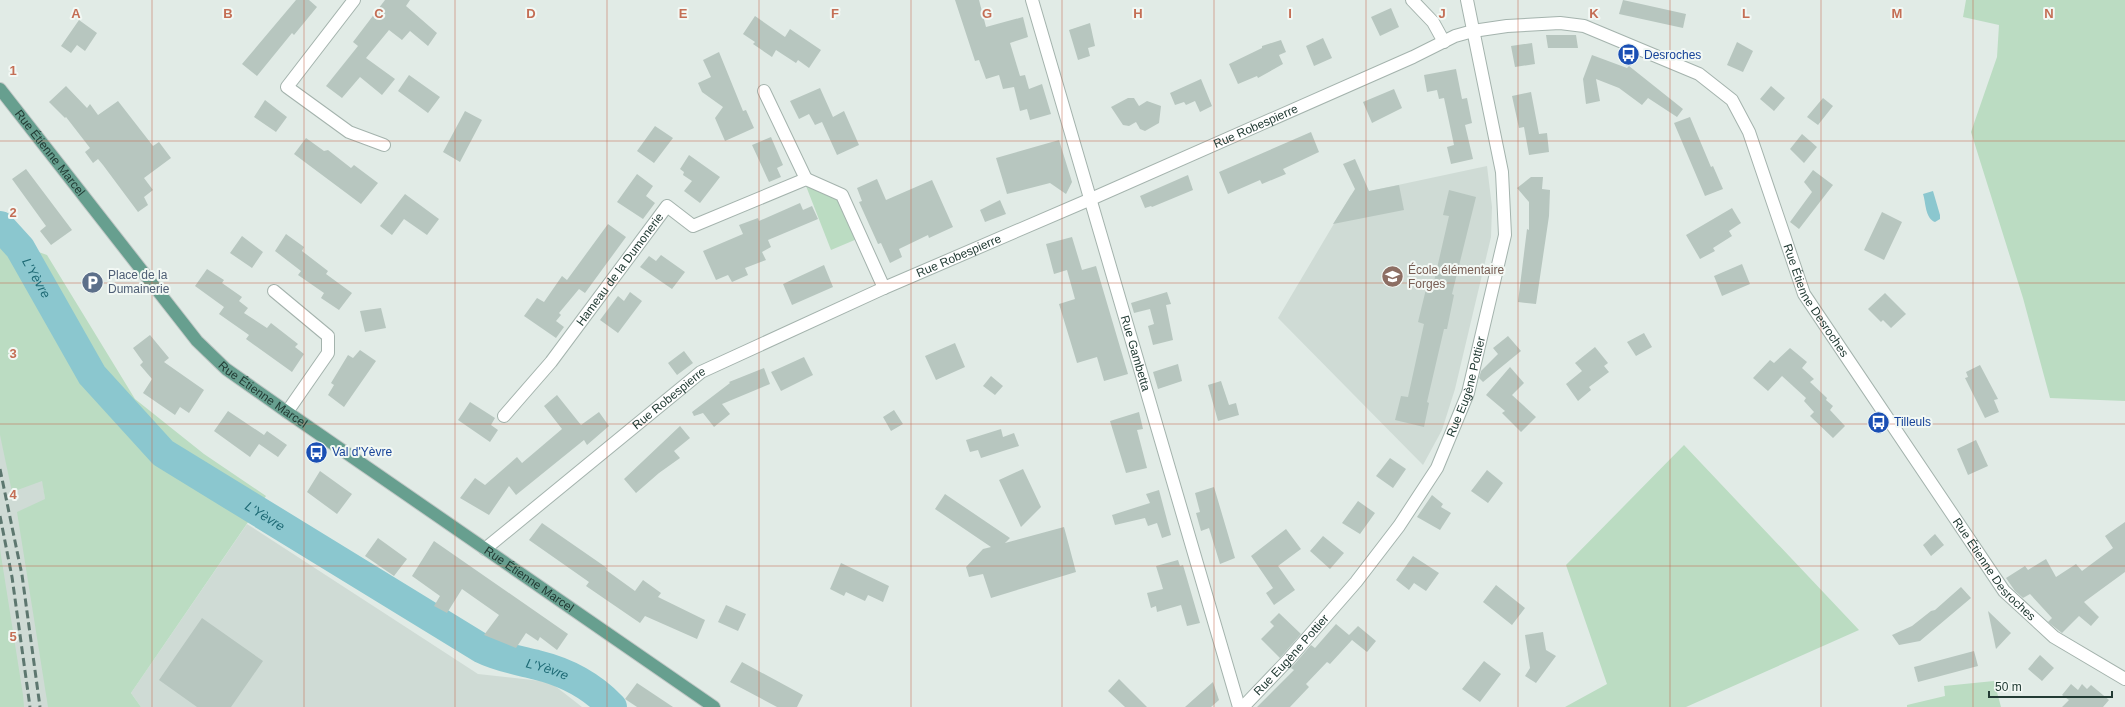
<svg xmlns="http://www.w3.org/2000/svg" width="2125" height="707" viewBox="0 0 2125 707" font-family="Arial,sans-serif">
	<rect width="100%" height="100%" fill="#e1ebe6"/>
	<path fill="#cfdbd5" d="M1487,166L1492,207L1491,237L1455,389L1442,430L1423,465L1278,318L1351,195Z
		M0,324L37,445L66,638L73,707H0Z
		M247,524L478,674L550,682L582,707H141L131,693Z"/>
	<path fill="#bbdcc2" d="M1966,0H2125V401L2050,398L2023,298L1971,132L1997,57L1999,25L1963,17Z
		M806,186L837,197L857,239L831,250Z
		M0,238L47,255L135,399L204,454L266,496L131,693L141,707H48L17,512L45,499L42,481L12,492L0,435Z
		M1684,445L1859,630L1686,707H1565L1607,684L1566,565Z
		M0,549L23,695L24,707H0Z
		M1994,681L2001,707H1907V705L1945,696L1944,686Z"/>
	<path fill="#8bc7cf" d="M1933,191L1940,215V219L1935,222C1925,218 1926,203 1923,194Z"/>
	<g fill="none" stroke-linecap="round" stroke-linejoin="round">
		<path stroke="#8bc7cf" stroke-width="30" id="s1" d="M0,226L20,248L92,375L163,453L481,648C499,657 517,660 537,665C566,672 592,686 612,707"/>
	</g>
	<path fill="#b7c6bf" d="M296,0H309L317,7L294,35L292,33L257,76L242,64Z
		M385,0H410L406,6L437,33L428,46L410,31L402,40L389,30L366,58L395,79L382,95L360,77L342,98L326,86L358,46L353,42Z
		M955,0H979L986,27L1023,17L1028,37L1010,43L1020,76L1025,75L1029,89L1042,84L1051,114L1030,120L1027,109L1020,111L1014,87L1003,89L999,75L986,79L979,60L975,61Z
		M1623,0L1686,14L1683,28L1619,14Z
		M1391,8L1399,27L1380,36L1371,17Z
		M755,16L785,37L790,29L821,50L809,68L798,60L796,63L776,50L772,57L753,44L755,42L743,34Z
		M79,20L97,33L85,51L77,45L71,53L61,46Z
		M1090,23L1095,46L1088,48L1090,56L1078,60L1069,30Z
		M1546,35H1576L1578,48H1548Z
		M1323,38L1332,58L1314,66L1306,46Z
		M1281,40L1286,52L1279,55L1283,64L1258,78L1257,76L1238,84L1229,64L1262,48V46Z
		M1737,42L1753,51L1743,72L1727,65Z
		M1532,43L1535,64L1515,67L1511,46Z
		M719,52L743,111L746,110L754,128L725,141L715,118L723,107L702,92L698,83L711,77L703,60Z
		M1592,55L1627,68L1629,66L1683,109L1677,117L1648,98L1642,105L1619,88L1596,79L1600,101L1586,104L1583,79Z
		M1456,69L1462,99L1467,98L1472,123L1465,125L1473,159L1451,164L1447,147L1454,145L1444,98L1439,99L1437,90L1427,92L1424,75Z
		M409,75L440,97L428,113L398,91Z
		M1201,79L1212,106L1200,112L1195,101L1186,105L1184,102L1175,105L1170,93Z
		M66,86L87,108L90,104L98,115L118,101L153,146L159,142L171,158L144,178L153,190L144,197L148,205L138,212L103,165L98,159L93,163L85,152L90,148L66,117L65,118L49,102Z
		M1771,86L1785,98L1774,111L1760,99Z
		M820,88L833,117L844,111L859,145L837,155L822,122L815,125L809,114L799,119L790,101Z
		M1394,89L1402,108L1372,123L1363,102Z
		M1531,92L1539,134L1547,133L1549,152L1529,155L1524,127L1519,128L1512,96Z
		M1128,98H1134L1139,106L1147,101L1161,106L1159,123L1145,131L1140,129L1136,122L1129,126L1123,125L1111,107Z
		M1823,98L1833,106L1818,125L1807,117Z
		M265,100L287,117L276,132L254,117Z
		M465,111L482,120L460,162L443,152Z
		M1690,117L1711,167L1713,166L1723,189L1705,196L1674,123Z
		M655,126L673,138L654,163L637,151Z
		M1311,132L1319,152L1283,169L1286,174L1262,184L1260,180L1228,194L1219,172Z
		M1802,134L1817,147L1804,163L1790,149Z
		M771,137L783,165L777,168L781,177L769,182L752,145Z
		M306,138L324,151L328,150L351,168L354,165L378,183L361,204L294,154Z
		M1059,140L1072,182L1066,194L1050,183L1007,194L996,158Z
		M689,155L720,177L700,203L684,191L692,181L683,175L684,172L680,169Z
		M1355,159L1369,191L1399,185L1404,210L1333,224L1355,189L1343,164Z
		M26,169L72,230L51,245L40,231L46,226L12,179Z
		M1813,170L1833,185L1799,229L1790,222L1812,192L1804,182Z
		M637,174L653,186L646,196L655,203L643,219L617,202Z
		M1188,175L1193,190L1152,207L1151,206L1145,208L1140,196Z
		M1531,177H1543L1542,189L1550,190L1549,216L1536,304L1518,302L1527,229L1529,230V202L1517,188Z
		M877,179L886,200L932,180L953,227L929,238L928,235L899,249L902,257L890,263L881,243L878,244L859,202L862,201L857,188Z
		M1449,190L1476,197L1452,294L1454,295L1447,329H1444L1427,402L1429,403L1424,427L1395,420L1401,396L1408,397L1424,324L1418,322L1426,289L1432,290L1449,216L1443,215Z
		M405,194L439,219L427,235L404,219L392,235L380,226Z
		M1000,200L1006,214L985,222L980,210Z
		M800,203L803,210L812,206L818,219L768,240L771,247L762,252L766,260L745,268L748,275L732,282L728,275L716,280L703,251L743,234L739,225L758,218L759,221Z
		M1732,208L1741,223L1729,231L1732,236L1713,248L1715,251L1700,259L1686,235Z
		M1882,212L1902,222L1884,260L1864,250Z
		M608,224L626,237L585,293L579,289L559,313L561,315L556,321L564,327L556,338L524,316L537,298L544,302L562,276L567,280Z
		M286,234L304,247L302,251L328,271L326,274L352,293L339,310L321,298L324,293L298,275L301,271L275,251Z
		M242,236L263,252L252,268L230,253Z
		M1072,237L1082,270L1096,266L1128,374L1104,381L1097,357L1077,363L1059,304L1075,299L1067,270L1054,274L1046,244Z
		M661,255L685,272L672,289L640,267L649,256L656,261Z
		M1742,264L1750,284L1722,296L1714,276Z
		M824,265L833,287L792,305L783,284Z
		M207,269L224,280L222,283L242,297L239,301L248,308L244,313L267,328L271,323L298,344L295,347L304,354L292,372L246,339L249,335L219,314L224,307L195,286Z
		M630,292L642,301L618,333L600,320L618,296L624,301Z
		M1167,292L1171,304L1166,305L1173,340L1153,345L1148,326L1154,324L1150,309L1134,313L1131,303Z
		M1885,293L1906,314L1891,328L1883,320L1881,322L1868,309Z
		M381,308L386,328L365,332L360,311Z
		M1644,333L1652,347L1636,356L1627,342Z
		M150,335L169,358L164,362L204,390L189,413L180,407L175,415L143,393L152,379L140,365L143,362L133,348Z
		M1508,336L1521,351L1483,382L1479,378L1481,371L1498,354L1493,348Z
		M955,343L965,367L936,380L925,356Z
		M1595,347L1608,363L1604,366L1609,372L1589,387L1591,390L1578,401L1566,384L1582,371L1575,363Z
		M1790,348L1807,362L1802,368L1814,379L1810,382L1827,398L1826,400L1833,406L1830,410L1845,426L1833,438L1810,416L1814,412L1804,401L1806,398L1782,376L1768,391L1753,378L1770,360L1774,363Z
		M360,350L376,361L344,407L328,395L334,385L331,383L348,355L353,358Z
		M684,351L693,363L677,375L668,363Z
		M804,357L813,375L781,391L771,372Z
		M1178,364L1182,381L1158,389L1153,372Z
		M1980,365L1998,399L1994,400L1999,412L1985,418L1965,378L1968,377L1966,372Z
		M1510,367L1524,383L1512,395L1536,417L1521,432L1502,413L1505,411L1486,395Z
		M764,368L770,384L722,404L730,414L714,427L703,413L694,416L692,412L730,383L729,382Z
		M991,376L1003,386L995,395L983,386Z
		M1221,381L1229,405L1236,403L1239,415L1218,421L1208,385Z
		M557,395L581,425L599,412L609,426L587,445L584,440L516,495L509,486L489,515L460,498L475,478L485,485L517,457L522,463L562,429L544,406Z
		M470,402L495,418L491,425L498,430L490,442L458,420Z
		M894,410L903,424L891,431L883,417Z
		M228,411L264,435L267,431L287,445L278,457L259,444L250,457L214,431Z
		M1139,412L1143,429L1137,430L1147,468L1126,473L1110,421Z
		M680,426L690,438L674,451L680,458L659,473L636,493L624,479Z
		M1001,429L1003,437L1014,433L1019,446L981,458L978,450L970,452L966,440Z
		M1976,440L1988,466L1968,475L1957,449Z
		M1390,458L1406,469L1393,488L1376,476Z
		M1023,469L1041,507L1021,527L999,480Z
		M1487,470L1503,483L1488,503L1471,491Z
		M320,471L352,494L337,514L307,492Z
		M1214,487L1235,558L1220,564L1209,528L1201,531L1196,513L1200,512L1195,493Z
		M1159,490L1171,535L1162,538L1157,523L1148,526L1145,518L1115,525L1112,515L1150,503L1146,494Z
		M945,494L1010,538L1005,543L1064,527L1076,572L991,598L983,574L969,577L966,567L983,549L991,547L935,509Z
		M1432,495L1443,504L1441,507L1451,513L1440,530L1417,517Z
		M1358,501L1375,513L1360,534L1342,523Z
		M2125,522V572L2084,602L2099,617L2091,626L2079,616L2062,633L2048,622L2052,618L2030,594L2023,598L2015,591L2006,578L2025,566L2028,570L2046,559L2056,577L2076,564L2082,571L2113,548L2105,536Z
		M542,523L607,568L606,570L635,591L643,580L661,593L658,597L705,620L697,639L645,616L640,623L586,586L589,582L529,540Z
		M1286,529L1301,549L1278,566L1295,590L1274,605L1266,593L1273,588L1251,556Z
		M1935,534L1944,545L1931,556L1923,545Z
		M1323,536L1344,553L1330,569L1310,551Z
		M378,538L407,559L394,576L365,556Z
		M434,541L568,634L557,650L540,637L538,641L526,633L516,648L484,635L499,615L462,589L447,613L434,606L440,596L412,576Z
		M1413,556L1439,573L1426,591L1414,583L1409,590L1396,580Z
		M1178,560L1180,566L1183,565L1200,623L1187,626L1181,605L1157,612L1156,606L1151,608L1147,593L1163,589L1156,566Z
		M841,563L889,586L883,602L868,595L865,601L846,592L844,596L830,589Z
		M1496,585L1525,608L1512,625L1483,602Z
		M1961,587L1971,598L1920,641L1899,645L1892,635L1912,626L1931,611L1935,610Z
		M726,605L746,614L738,631L718,622Z
		M1988,611L2011,633L1996,649Z
		M1279,613L1301,634L1280,658L1261,639L1274,626L1270,622Z
		M202,618L263,661L231,707H197L159,680Z
		M1336,624L1349,635L1358,626L1376,641L1367,652L1352,640L1330,664L1327,662L1306,684L1309,687L1290,707H1257L1294,670L1291,668L1311,645L1315,648Z
		M1543,632L1546,650L1556,656L1536,683L1525,676L1530,668L1525,635Z
		M1974,651L1978,666L1918,682L1914,667Z
		M2040,655L2054,668L2042,681L2028,669Z
		M1484,661L1501,674L1480,702L1462,689Z
		M742,662L803,695L797,707H777L730,682Z
		M1119,679L1147,707H1125L1108,691Z
		M1213,682L1219,700L1211,707H1185Z
		M637,683L673,707H637L625,699Z
		M2071,684L2078,690L2082,684L2087,689L2091,685L2109,700L2103,707H2062L2069,700L2062,695Z"/>
	<g fill="none" stroke-linecap="round" stroke-linejoin="round">
		<defs>
			<g id="minor">
				<path d="M354,0L287,87L349,132L384,145"/>
				<path id="s2" d="M1032,0L1239,707"/>
				<path d="M1412,0L1433,22L1444,42"/>
				<path d="M764,91L806,179"/>
				<path d="M274,291L328,336V353L287,412"/>
				<path id="s3" d="M504,416L551,362L667,206L693,226L806,179L842,195L884,288"/>
				<path id="s4" d="M485,549L701,372L884,288L1091,199L1413,57L1455,36L1473,31L1507,26L1560,23L1584,26L1699,74L1732,100L1749,132L1804,294L2004,591L2054,637L2125,679"/>
			</g>
			<g id="tertiary">
				<path id="s5" d="M1243,707L1288,660L1356,582L1399,526L1437,468L1468,393L1505,235L1502,172L1467,0"/>
			</g>
			<g id="primary">
				<path id="s6" d="M0,89L197,341L226,369L287,412L714,707"/>
			</g>
		</defs>
		<use href="#minor" stroke="#a4b3ad" stroke-width="14"/>
		<use href="#tertiary" stroke="#a4b3ad" stroke-width="14"/>
		<use href="#primary" stroke="#c1c8c6" stroke-width="14"/>
		<use href="#minor" stroke="#fff" stroke-width="12"/>
		<use href="#tertiary" stroke="#fff" stroke-width="12"/>
		<use href="#primary" stroke="#679f8f" stroke-width="12"/>
		<path stroke="#5d776f" stroke-width="3" stroke-dasharray="8 4" stroke-linecap="butt" d="M0,469L22,575L40,707
			M0,516L12,577L30,707"/>
	</g>
	<path fill="none" stroke="#c46e55" stroke-width="1" stroke-opacity="0.55" d="M152,0V707M304,0V707M455,0V707M607,0V707M759,0V707M911,0V707M1062,0V707M1214,0V707M1366,0V707M1518,0V707M1670,0V707M1821,0V707M1973,0V707M0,141H2125M0,283H2125M0,424H2125M0,566H2125"/>
	<defs>
		<symbol id="bus-disc" viewBox="-11 -11 22 22"><circle r="9.5" fill="#1a4fb4" stroke="#f2f8f4"/><path d="M-5-6H5V4H4V6H2V4H-2V6H-4V4H-5ZM-3.5-4V0h7V-4ZM-3.5 1.2v1.5H-2V1.2ZM2 1.2v1.5H3.5V1.2Z" fill="#fff"/></symbol>
		<symbol id="school-disc" viewBox="-11 -11 22 22"><circle r="9.5" fill="#8d6e63" stroke="#f2f8f4"/><path d="M0-5L7-2L0 1L-7-2ZM-4 1L0 2.5L4 1V4Q0 6-4 4Z" fill="#fff"/></symbol>
		<symbol id="parking-disc" viewBox="-11 -11 22 22"><circle r="9.5" fill="#5c6f8a" stroke="#f2f8f4"/><path d="M-3.5-5.5H1a3.5 3.5 0 0 1 0 7H-1V5.5H-3.5ZM-1-3.4V-.6H.8a1.4 1.4 0 0 0 0-2.8Z" fill="#fff"/></symbol>
	</defs>
	<g fill-rule="evenodd">
		<use href="#bus-disc" x="1616" y="42" width="25" height="25"/>
		<use href="#school-disc" x="1380" y="264" width="25" height="25"/>
		<use href="#parking-disc" x="80" y="270" width="25" height="25"/>
		<use href="#bus-disc" x="1866" y="410" width="25" height="25"/>
		<use href="#bus-disc" x="304" y="440" width="25" height="25"/>
	</g>
	<g text-anchor="middle" dominant-baseline="central" stroke-width="4" stroke-linejoin="round" paint-order="stroke">
		<g font-size="12" fill="#164399" stroke="#f2f8f4" text-anchor="start">
			<text x="1644" y="55">Desroches</text>
			<text x="1894" y="422">Tilleuls</text>
			<text x="332" y="452">Val d'Yèvre</text>
		</g>
		<g font-size="12" fill="#223b34" stroke="#f2f8f4">
			<text stroke="none"><textPath href="#s4" startOffset="886">Rue Robespierre</textPath></text>
			<text stroke="none"><textPath href="#s6" startOffset="81">Rue Étienne Marcel</textPath></text>
			<text stroke="none"><textPath href="#s4" startOffset="562">Rue Robespierre</textPath></text>
			<text stroke="none"><textPath href="#s3" startOffset="187">Hameau de la Dumonerie</textPath></text>
			<text stroke="none"><textPath href="#s4" startOffset="1620">Rue Étienne Desroches</textPath></text>
			<text stroke="none"><textPath href="#s2" startOffset="368">Rue Gambetta</textPath></text>
			<text stroke="none"><textPath href="#s5" startOffset="395">Rue Eugène Pottier</textPath></text>
			<text stroke="none"><textPath href="#s6" startOffset="405">Rue Étienne Marcel</textPath></text>
			<text stroke="none"><textPath href="#s4" startOffset="238">Rue Robespierre</textPath></text>
			<text stroke="none"><textPath href="#s4" startOffset="1944">Rue Étienne Desroches</textPath></text>
			<text stroke="none"><textPath href="#s6" startOffset="729">Rue Étienne Marcel</textPath></text>
			<text stroke="none"><textPath href="#s5" startOffset="71">Rue Eugène Pottier</textPath></text>
		</g>
		<g font-size="12" fill="#785e54" stroke="#f2f8f4" text-anchor="start">
			<text x="1408" y="270">École élémentaire<tspan x="1408" dy="14">Forges</tspan></text>
		</g>
		<g font-size="12" fill="#4e5e75" stroke="#f2f8f4" text-anchor="start">
			<text x="108" y="275">Place de la<tspan x="108" dy="14">Dumainerie</tspan></text>
		</g>
		<g font-size="13" font-style="italic" fill="#1e6a75" stroke="#f2f8f4">
			<text stroke="none"><textPath href="#s1" startOffset="64">L'Yèvre</textPath></text>
			<text stroke="none"><textPath href="#s1" startOffset="401">L'Yèvre</textPath></text>
			<text stroke="none"><textPath href="#s1" startOffset="724">L'Yèvre</textPath></text>
		</g>
	</g>
	<g font-size="13" text-anchor="middle" font-weight="bold" fill="#c46e55" stroke="#f2f8f4" stroke-width="4" stroke-linejoin="round" paint-order="stroke">
		<text x="76" y="18">A</text>
		<text x="228" y="18">B</text>
		<text x="379" y="18">C</text>
		<text x="531" y="18">D</text>
		<text x="683" y="18">E</text>
		<text x="835" y="18">F</text>
		<text x="987" y="18">G</text>
		<text x="1138" y="18">H</text>
		<text x="1290" y="18">I</text>
		<text x="1442" y="18">J</text>
		<text x="1594" y="18">K</text>
		<text x="1746" y="18">L</text>
		<text x="1897" y="18">M</text>
		<text x="2049" y="18">N</text>
		<text x="13" y="75">1</text>
		<text x="13" y="217">2</text>
		<text x="13" y="358">3</text>
		<text x="13" y="499">4</text>
		<text x="13" y="641">5</text>
	</g>
	<path d="M1989 691v6h123v-6" fill="none" stroke="#223b34" stroke-width="2"/>
	<text x="1995" y="691" font-size="12" fill="#223b34" stroke="#f2f8f4" stroke-width="3" paint-order="stroke">50 m</text>
</svg>
